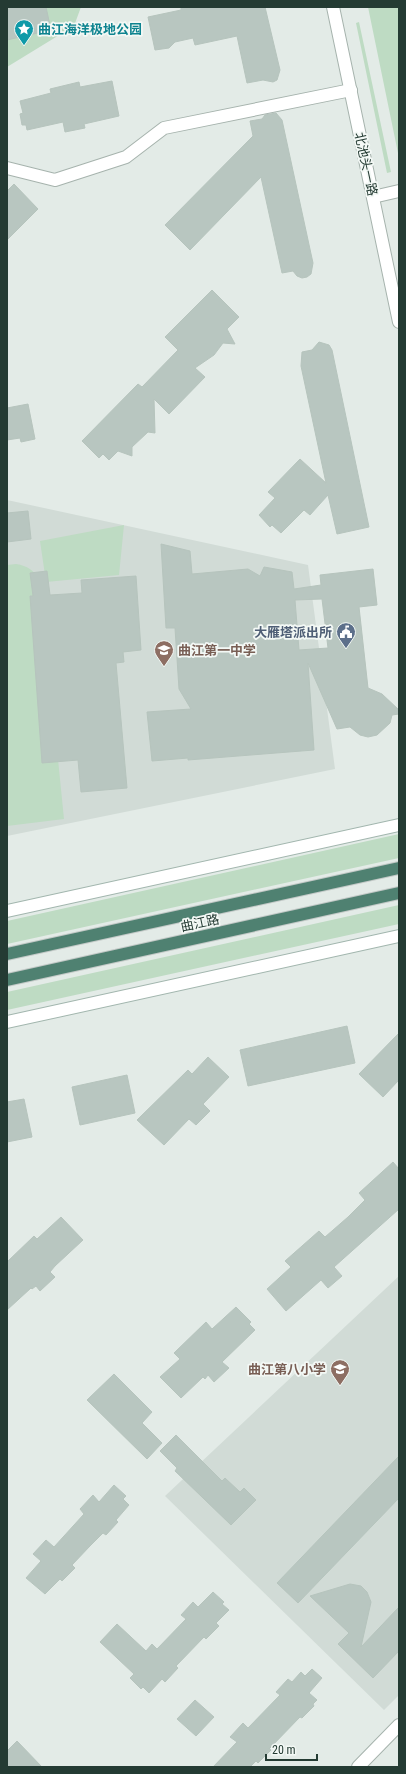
<svg xmlns="http://www.w3.org/2000/svg" width="406" height="1774" viewBox="0 0 406 1774" font-family="'Roboto Condensed','Noto Sans SC',sans-serif">
	<rect width="100%" height="100%" fill="#e3ebe7"/>
	<path fill="#d1dbd6" d="M7,500L308,565L335,769L7,836Z
		M399,1276V1695L384,1710L165,1496Z"/>
	<path fill="#bedbc3" d="M7,7H81L74,26L7,67Z
		M368,7H398L399,10V158Z
		M359,22L391,172L387,173L356,23Z
		M124,525L119,575L46,582L40,541Z
		M16,564C28,566 33,570 40,580L64,819L7,826V565Z
		M399,834V858L7,944V921Z
		M399,905V924L7,1010V992Z"/>
	<path fill="#b8c6c0" stroke="#b6c4bd" fill-rule="evenodd" d="M7,7H46L51,30L7,40Z
		M181,7H265L280,70L277,80L273,82L263,80L247,83L237,36L195,45L193,38L175,42L169,48L155,50L148,17L181,10Z
		M112,81L119,116L84,124L85,128L65,132L63,122L27,130L26,125H22L20,114L23,113L20,101L51,93L50,89L79,82L80,87Z
		M276,113L282,120L313,263L311,274L307,277L302,278L297,276L293,271L282,273L261,177L190,250L165,225L253,136L250,121L262,119L265,115Z
		M14,184L38,209L7,240V191Z
		M212,290L239,317L227,329L235,344L223,343L214,355L195,368L205,377L169,414L154,399L155,433L148,432L132,447V456L118,451L109,460L103,454L99,458L82,441L138,384L142,387L178,350L165,337Z
		M319,342L329,345L332,350L369,527L337,534L328,495L310,515L304,510L281,533L272,525L270,527L259,515L275,498L268,492L300,459L326,483L301,366L302,352L312,350Z
		M28,404L35,439L21,442L20,438L7,440V408Z
		M28,511L31,539L7,542V513Z
		M161,544L190,551L192,574L248,569L260,576L264,567L292,572L294,589L321,585L320,575L373,569L377,605L359,607L368,688L382,694L399,710V714L392,715L390,723L377,735L368,737L360,735L350,727L337,729L308,663L314,750L188,760V758L152,761L147,712L191,709L179,689L175,628H166ZM322,599L328,648L299,650L295,600Z
		M47,571L50,595L82,593L81,580L136,576L141,650L123,652L124,662L116,663L127,788L81,792L78,760L42,763L30,596H33L30,573Z
		M347,1026L355,1063L248,1086L240,1050Z
		M399,1033V1080L383,1097L359,1074Z
		M208,1057L229,1077L203,1104L210,1111L196,1125L189,1119L164,1145L137,1120L188,1070L192,1074Z
		M127,1075L135,1113L80,1125L72,1087Z
		M24,1099L32,1137L7,1142V1102Z
		M393,1162L399,1169V1209L334,1267L342,1276L328,1288L321,1280L286,1311L267,1289L291,1267L285,1261L319,1231L325,1237L348,1217L365,1200L359,1193Z
		M61,1217L83,1240L55,1266L50,1272L55,1277L40,1291L36,1286L32,1289L31,1288L7,1310V1262L34,1236L37,1239Z
		M236,1307L251,1322L249,1324L255,1330L222,1362L229,1368L214,1382L208,1375L205,1379L203,1377L181,1398L160,1377L180,1359L174,1353L206,1322L212,1329Z
		M114,1374L152,1412L142,1423L162,1443L147,1459L87,1400Z
		M176,1435L222,1481L225,1478L240,1492L244,1488L256,1500L231,1525L175,1471L177,1468L160,1451Z
		M399,1456V1498L298,1603L277,1583Z
		M114,1485L126,1496L123,1499L129,1505L116,1520L118,1522L106,1535L103,1533L90,1546L72,1565L75,1568L62,1581L60,1579L45,1594L26,1578L41,1561L33,1554L46,1540L54,1547L84,1514L80,1509L93,1495L99,1502Z
		M350,1584L361,1586L367,1592L371,1602L361,1647L399,1607V1651L373,1678L338,1644L349,1633L310,1596Z
		M213,1592L224,1602L222,1604L229,1610L216,1623L219,1626L206,1639L204,1637L176,1666L178,1668L165,1682L162,1679L149,1693L143,1687L141,1689L130,1678L134,1674L100,1642L117,1624L146,1651L152,1644L157,1649L186,1619L181,1615L193,1602L198,1607Z
		M312,1669L322,1678L309,1693L317,1700L313,1704L314,1706L302,1718L300,1717L269,1749L271,1750L258,1763L256,1761L250,1767H213L237,1742L230,1737L243,1723L248,1728L280,1695L276,1692L288,1679L292,1682L301,1672L305,1676Z
		M195,1700L214,1717L196,1736L177,1719Z
		M17,1741L42,1767H7V1751Z"/>
	<g fill="none" stroke-linecap="round" stroke-linejoin="round">
		<defs>
			<path id="minor" d="M7,168L55,180L126,157L164,128L351,90
				M373,197L399,191
				M358,1767L399,1725"/>
			<path id="tertiary" d="M333,7L399,322"/>
			<path id="secondary" d="M7,911L399,825
				M7,1022L399,936"/>
			<path id="trunk" d="M7,954L399,868
				M7,980L399,893"/>
		</defs>
		<use href="#minor" stroke="#a6b3ad" stroke-width="14"/>
		<use href="#tertiary" stroke="#a6b3ad" stroke-width="14"/>
		<use href="#secondary" stroke="#a2b6ae" stroke-width="14"/>
		<use href="#trunk" stroke="#c2c8c6" stroke-width="14"/>
		<use href="#minor" stroke="#fff" stroke-width="12"/>
		<use href="#tertiary" stroke="#fff" stroke-width="12"/>
		<use href="#secondary" stroke="#fff" stroke-width="12"/>
		<use href="#trunk" stroke="#4f8171" stroke-width="12"/>
	</g>
	<defs>
		<symbol id="sight-pin" viewBox="-11 -11 22 30"><path d="M0 17L-7.5 6A9.5 9.5 0 1 1 7.5 6Z" fill="#0f9aa8" stroke="#f3f8f5"/><path d="M0-6L1.8-2.2L6-1.7L2.9 1.2L3.7 5.4L0 3.3L-3.7 5.4L-2.9 1.2L-6-1.7L-1.8-2.2Z" fill="#fff"/></symbol>
		<symbol id="civic-pin" viewBox="-11 -11 22 30"><path d="M0 17L-7.5 6A9.5 9.5 0 1 1 7.5 6Z" fill="#5c6f8a" stroke="#f3f8f5"/><path d="M-.6-6.5H3V-4.5H.6V-3L4-1V1h2V6H-6V1h2V-1L-.6-3ZM-1.2 2.5V6h2.4V2.5Z" fill="#fff"/></symbol>
		<symbol id="school-pin" viewBox="-11 -11 22 30"><path d="M0 17L-7.5 6A9.5 9.5 0 1 1 7.5 6Z" fill="#8d6e63" stroke="#f3f8f5"/><path d="M0-5L7-2L0 1L-7-2ZM-4 1L0 2.5L4 1V4Q0 6-4 4Z" fill="#fff"/></symbol>
	</defs>
	<g fill-rule="evenodd">
		<use href="#sight-pin" x="13" y="18" width="22" height="30"/>
		<use href="#civic-pin" x="335" y="621" width="22" height="30"/>
		<use href="#school-pin" x="153" y="639" width="22" height="30"/>
		<use href="#school-pin" x="329" y="1358" width="22" height="30"/>
	</g>
	<g text-anchor="middle" dominant-baseline="central" stroke-width="3.5" stroke-linejoin="round" paint-order="stroke">
		<g font-size="13" font-weight="bold" fill="#0d838f" stroke="#f3f8f5" text-anchor="start">
			<text x="38" y="29">曲江海洋极地公园</text>
		</g>
		<g font-size="13" fill="#243b33" stroke="#f3f8f5">
			<text transform="translate(366 164) rotate(78)">北池头一路</text>
			<text transform="translate(200 923) rotate(-12)">曲江路</text>
		</g>
		<g font-size="13" font-weight="bold" fill="#4e5e75" stroke="#f3f8f5" text-anchor="end">
			<text x="332" y="632">大雁塔派出所</text>
		</g>
		<g font-size="13" font-weight="bold" fill="#785e54" stroke="#f3f8f5" text-anchor="start">
			<text x="178" y="650">曲江第一中学</text>
			<text x="326" y="1369" text-anchor="end">曲江第八小学</text>
		</g>
	</g>
	<rect width="406" height="1774" fill="none" stroke="#243b33" stroke-width="16"/>
	<path d="M266 1754v6h51v-6" fill="none" stroke="#243b33" stroke-width="2"/>
	<text x="272" y="1754" font-size="12" fill="#243b33" stroke="#f3f8f5" stroke-width="3" paint-order="stroke">20 m</text>
</svg>
